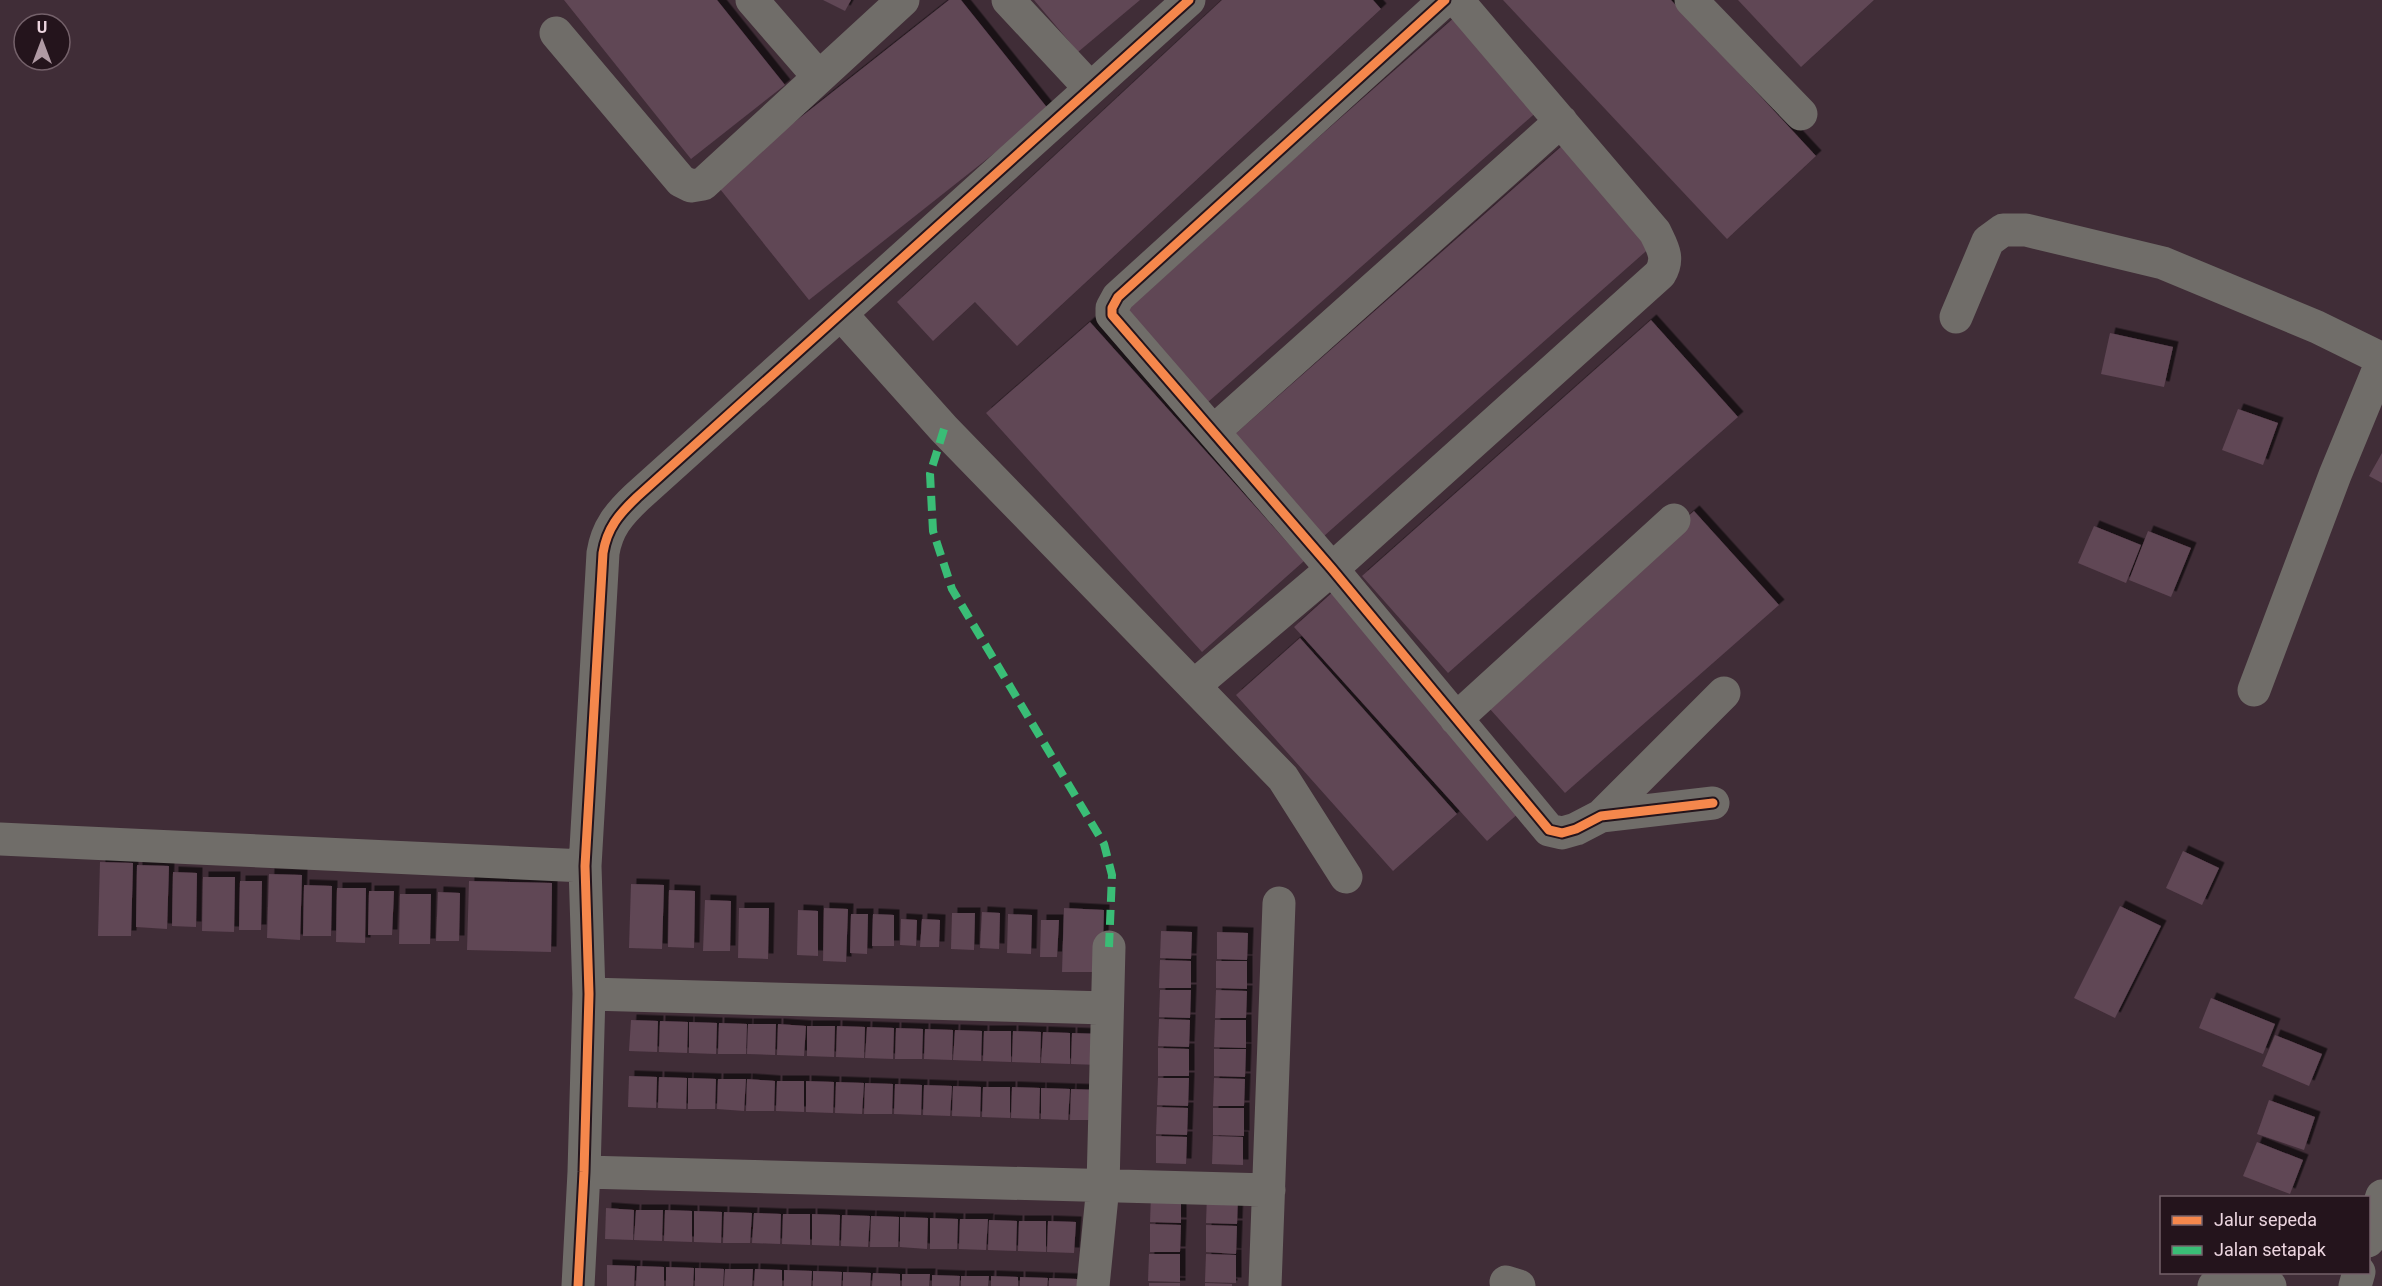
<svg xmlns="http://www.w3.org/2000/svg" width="2382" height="1286" viewBox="0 0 2382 1286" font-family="Roboto,sans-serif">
	<defs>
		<filter id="shadow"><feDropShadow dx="5.5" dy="-5.5" stdDeviation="0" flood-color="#0009"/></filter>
	</defs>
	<rect width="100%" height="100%" fill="#402d37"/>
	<path fill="#604655" filter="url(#shadow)" d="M564,0H717L785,85L691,159Z
		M823,0H851L845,11Z
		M949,0H961L1049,110L809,300L716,184Z
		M1034,0H1140L1078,52Z
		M1222,0H1373L1381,9L1017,346L975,302L933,341L897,302Z
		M1503,0H1671L1816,156L1727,239Z
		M1738,0H1874L1801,67Z
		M1456,16L1540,109L1208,402L1125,308Z
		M1563,145L1653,245L1324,536L1234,435Z
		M1651,320L1738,417L1448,673L1362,576Z
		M1090,322L1304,561L1202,652L986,413Z
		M2110,333L2173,347L2164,387L2101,374Z
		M2238,409L2278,423L2263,465L2222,450Z
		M2382,453V483L2369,476Z
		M1694,511L1779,605L1565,793L1481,699Z
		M2094,526L2141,545L2126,583L2078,563Z
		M2148,531L2191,548L2171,597L2129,580Z
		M1335,590L1528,805L1487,841L1294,627Z
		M1300,638L1457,814L1393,871L1236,695Z
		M2183,851L2219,868L2202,905L2166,888Z
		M100,862L133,863L131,936H98Z
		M137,865L169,866L167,929L136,927Z
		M173,872L197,873L196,927L172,926Z
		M269,874L302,875L300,940L267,938Z
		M203,877H235L234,932L202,931Z
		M240,881H262L261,930H239Z
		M469,881L552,883L551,952L467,950Z
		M631,884L664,885L662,949L629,948Z
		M304,885L332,886L331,936H303Z
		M337,888H366L365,943L336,942Z
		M669,890L695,891L694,948L668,947Z
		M369,891H394L392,935H368Z
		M438,892L460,893L459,941H436Z
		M400,894H431L430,944H399Z
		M705,900L731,901L730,951H703Z
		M2120,906L2161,926L2115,1018L2074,998Z
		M739,908H769L768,959L738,958Z
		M824,908L848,909L846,962L823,961Z
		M1064,908L1104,910L1102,972H1062Z
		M798,910L818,911V956L797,955Z
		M982,912L1000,913L999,949L980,948Z
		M952,913H975L974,950L951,949Z
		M851,914H868L867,954L850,953Z
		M873,914L894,915V946H872Z
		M1008,914L1032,915L1031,954L1007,953Z
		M901,919L917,920L916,946L900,945Z
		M922,919L940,920L939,947H920Z
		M1041,920H1059L1057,957H1040Z
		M1161,931L1192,932L1191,959L1160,958Z
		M1217,932L1248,933L1247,960L1217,959Z
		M1160,960L1191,961V988H1159Z
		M1216,961H1247V989L1216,988Z
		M1160,990H1191L1190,1018L1159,1017Z
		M1216,990L1247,991L1246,1018H1215Z
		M2211,998L2275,1024L2263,1054L2199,1028Z
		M1159,1019L1190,1020L1189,1047L1158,1046Z
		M631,1020L658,1021L657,1052L629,1051Z
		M1215,1020H1246V1048L1214,1047Z
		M660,1021L688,1022L687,1053L659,1052Z
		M689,1022L717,1023L716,1054L689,1053Z
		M719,1023L747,1024L746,1054H718Z
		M748,1024H776L775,1055L747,1054Z
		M778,1024L806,1026L804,1056L777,1055Z
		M807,1026H835L834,1057L807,1056Z
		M837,1026L865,1027L864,1058L836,1057Z
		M867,1027L894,1028L893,1059L865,1058Z
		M896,1028L923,1029L922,1059H895Z
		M925,1029L953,1030L952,1060L924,1059Z
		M955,1030L982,1031L981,1061L953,1060Z
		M984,1031H1011V1062L983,1061Z
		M1013,1031L1041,1032L1040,1063L1012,1062Z
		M1043,1032L1070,1033V1064L1041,1063Z
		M1072,1033L1100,1034L1099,1065L1071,1064Z
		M2275,1035L2322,1054L2309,1086L2262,1066Z
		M1158,1048L1189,1049V1076H1158Z
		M1214,1049H1246L1245,1077L1214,1076Z
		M629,1076L657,1077L656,1108L628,1107Z
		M659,1077L687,1078L686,1109L658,1108Z
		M688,1078L716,1079L715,1109H688Z
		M1158,1078H1189L1188,1106L1157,1105Z
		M1214,1078L1245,1079L1244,1106H1213Z
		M718,1079H746L744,1111L717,1109Z
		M747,1079L775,1081L774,1111H746Z
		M777,1081H804V1112L776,1111Z
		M806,1081L834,1082L833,1113L806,1112Z
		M836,1082L864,1083L862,1114L835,1113Z
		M865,1083L893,1084L892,1114H864Z
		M895,1084L922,1085L921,1115L894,1114Z
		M924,1085L952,1086L950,1116L923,1115Z
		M953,1086L981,1087L980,1117L952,1116Z
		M983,1087H1010V1118L982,1117Z
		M1012,1087L1040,1088L1039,1119L1011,1118Z
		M1041,1088L1070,1089L1068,1120L1041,1119Z
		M1071,1089L1099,1090L1098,1120H1070Z
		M2269,1100L2315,1117L2304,1150L2257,1134Z
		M1157,1107L1188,1108L1187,1135L1156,1134Z
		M1213,1108H1244V1136L1213,1135Z
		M1156,1136L1187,1137L1186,1164L1156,1163Z
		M1213,1136L1243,1137V1165L1212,1164Z
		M2257,1142L2303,1160L2290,1194L2243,1176Z
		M1151,1195H1181V1223L1150,1222Z
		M1207,1195L1238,1196L1237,1224L1206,1223Z
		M606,1208L634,1210L633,1240L605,1239Z
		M636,1210H663L662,1241L634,1240Z
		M665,1210L692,1211V1242L664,1241Z
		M694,1211L722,1212L721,1243L694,1242Z
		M724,1212L752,1213L750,1243H723Z
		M754,1213L781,1214L780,1244L752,1243Z
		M783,1214H810V1245L782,1244Z
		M812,1214L840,1215L839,1246L812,1245Z
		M842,1215L870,1216L868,1247L841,1246Z
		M871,1216L899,1217L898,1247H870Z
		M900,1217L928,1218L927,1249L900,1247Z
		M930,1218L958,1219L957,1249H930Z
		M960,1219H988L986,1250L959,1249Z
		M989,1220L1017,1221L1016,1251L988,1250Z
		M1019,1221H1046V1252L1018,1251Z
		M1048,1221L1076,1222L1074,1253L1047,1252Z
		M1150,1224L1181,1225L1180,1252H1150Z
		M1206,1225L1237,1226L1236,1254L1206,1252Z
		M1149,1254H1180V1282L1148,1281Z
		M1206,1254L1236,1255V1283L1205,1282Z
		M607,1265L635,1266L634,1286H607Z
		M637,1266L664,1267V1286H636Z
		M666,1267L694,1268L693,1286H666Z
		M695,1268L724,1269L723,1286H695Z
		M725,1269H753L752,1286H724Z
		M755,1269L782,1270V1286H754Z
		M784,1270L812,1271L811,1286H784Z
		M813,1271L842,1272L841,1286H813Z
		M843,1272L871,1273L870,1286H843Z
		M873,1273L900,1274V1286H872Z
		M902,1274H930L929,1286H902Z
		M932,1275L960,1276L959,1286H932Z
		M961,1276H989L988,1286H961Z
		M991,1276L1018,1277V1286H991Z
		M1020,1277L1048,1278L1047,1286H1020Z
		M1049,1278L1077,1279V1286H1049Z
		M1149,1283H1180V1286H1149Z
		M1205,1283L1232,1284V1286H1205Z"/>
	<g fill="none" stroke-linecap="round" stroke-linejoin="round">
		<path stroke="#706d69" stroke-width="33" d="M752,0L818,76
			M1008,0L1090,88
			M1445,0L1118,297L1112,308V315L1332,569L1549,830L1562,833L1576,829L1601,816L1713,803
			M1691,0L1801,114
			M556,33L681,181L691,186L703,184L903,0
			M841,314L944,429L1283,778L1346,877
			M1956,317L1988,241L2003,230H2026L2163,263L2317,327L2382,359
			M1214,431L1561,121
			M1195,685L1332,569L1660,274C1670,258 1662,247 1655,232L1457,0
			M2254,690L2335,475L2382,361
			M1456,719L1674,520
			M1601,816L1724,693
			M0,839L585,866
			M589,994L1107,1008
			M584,1172L1269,1190
			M2368,1241L2382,1196
			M1506,1282L1519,1286
			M578,1286L584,1172L589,994L585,866L603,553C607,528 619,514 637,497L1189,0
			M1093,1286L1103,1186L1109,947
			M1265,1286L1279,903
			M2214,1286C2231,1277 2252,1281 2270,1286
			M2355,1286L2359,1272"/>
		<path stroke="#3abd76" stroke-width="8" stroke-dasharray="15 8" stroke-linecap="butt" d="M944,429L930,474L933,531L952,589L1104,844L1112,875L1109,947"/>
		<defs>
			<path id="cycleway" d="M1445,0L1118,297L1112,308V315L1332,569L1549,830L1562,833L1576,829L1601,816L1713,803
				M578,1286L584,1172L589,994L585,866L603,553C607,528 619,514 637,497L1189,0"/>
		</defs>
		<use href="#cycleway" stroke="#24141c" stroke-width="13"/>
		<use href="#cycleway" stroke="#f5874c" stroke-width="9"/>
	</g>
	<rect x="2160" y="1196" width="210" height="78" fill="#24141c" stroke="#74616a" stroke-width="1.5"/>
	<rect x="2172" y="1216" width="30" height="9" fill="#f5874c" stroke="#74616a" stroke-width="1.5"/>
	<text x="2214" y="1226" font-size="18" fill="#ecd5df">Jalur sepeda</text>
	<rect x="2172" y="1246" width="30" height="9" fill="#3abd76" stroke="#74616a" stroke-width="1.5"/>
	<text x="2214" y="1256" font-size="18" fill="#ecd5df">Jalan setapak</text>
	<g transform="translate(42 42)"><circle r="28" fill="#24141c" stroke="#74616a" stroke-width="1.5"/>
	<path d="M0-4.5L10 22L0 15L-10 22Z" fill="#b09aa4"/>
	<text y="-9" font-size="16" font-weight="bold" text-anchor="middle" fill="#ecd5df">U</text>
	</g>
</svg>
